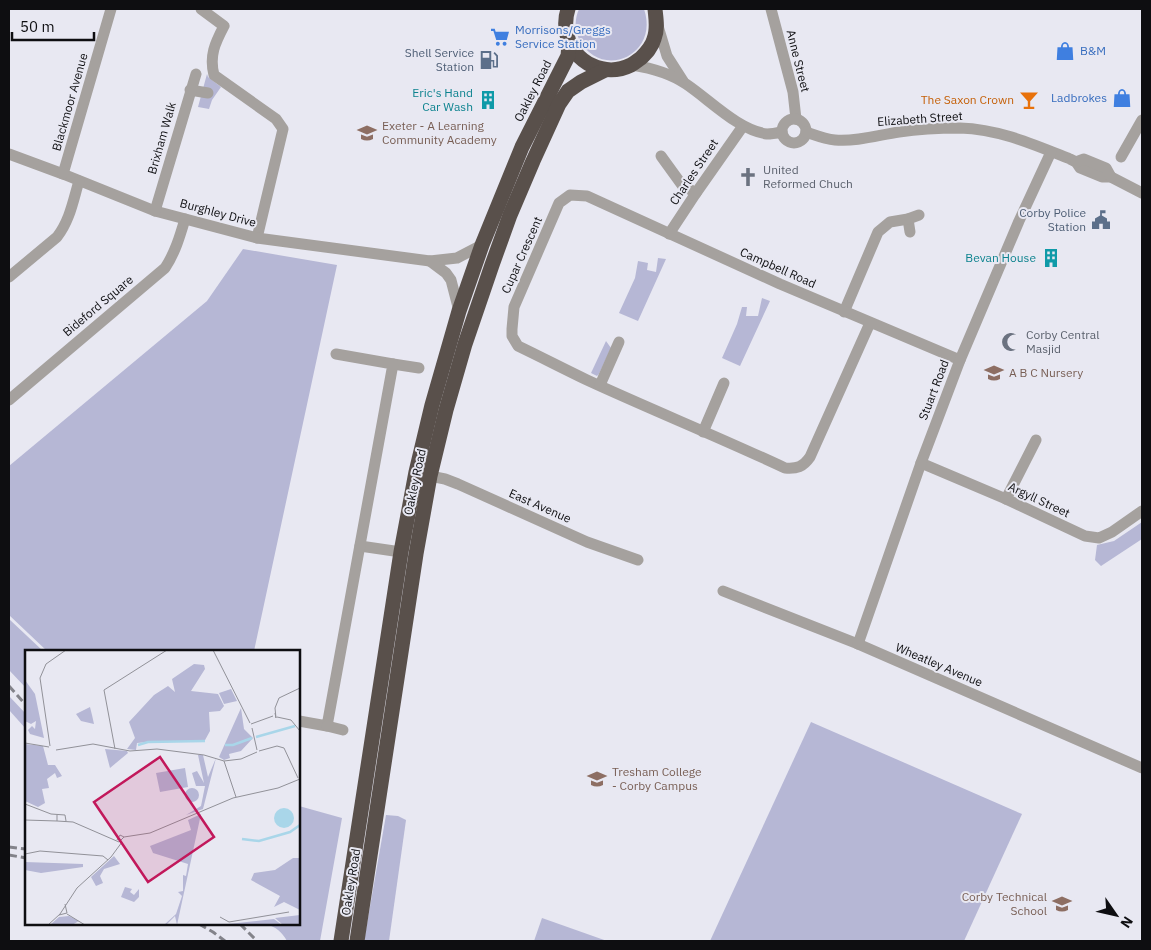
<svg xmlns="http://www.w3.org/2000/svg" width="1151" height="950" font-family="'IBM Plex Sans',sans-serif">
  <rect width="100%" height="100%" fill="#e8e8f2"/>
  <g fill="#b6b7d5">
    <path d="M579 9H644C660 56 600 81 579 39 574 29 575 18 579 9Z"/>
    <polygon points="207,74 208,77 221,87 212,100 209,109 198,107"/>
    <polygon points="243,249 337,265 254,651 47,651 9,615 9,466 207,301"/>
    <polygon points="658,258 666,259 638,321 619,313 635,278 638,261 648,263 647,270 656,272"/>
    <polygon points="762,298 770,301 740,366 722,358 737,324 742,307 747,307 746,316 758,316"/>
    <polygon points="606,341 611,348 599,374 597,376 591,373"/>
    <polygon points="1142,522 1142,539 1101,566 1095,560 1097,545 1114,541"/>
    <polygon points="9,619 43,651 26,651 26,688 9,670"/>
    <polygon points="9,696 26,714 26,729 9,710"/>
    <polygon points="811,722 1022,814 964,941 710,941"/>
    <path d="M299 806 342 818 320 941H287C282 932 276 927 266 924H299Z"/>
    <polygon points="386,815 398,816 406,820 389,941 364,941"/>
    <polygon points="542,918 607,941 534,941"/>
  </g>
  <g fill="none" stroke-linecap="round" stroke-linejoin="round">
    <g stroke="#a5a19e" stroke-width="11">
      <path d="M201 9 224 26C215 43 209 56 214 75L276 119 283 129 257 238"/>
      <polyline points="771,9 793,92 796,119"/>
      <polyline points="658,26 667,56 683,81"/>
      <path d="M632 65C651 68 670 73 686 84 710 100 738 130 767 134 772 134 777 133 782 132"/>
      <polyline points="190,90 208,93"/>
      <circle cx="794" cy="131" r="12"/>
      <path d="M806 132C815 135 825 139 835 140 856 142 879 135 899 132 919 129 940 128 960 128 999 129 1035 145 1070 159L1076 162 1080 168 1102 177H1111L1142 193"/>
      <polyline points="9,154 63,174 155,211 257,238 430,261 457,258 482,245"/>
      <polyline points="661,156 682,185 696,193"/>
      <polyline points="1121,157 1142,120"/>
      <polyline points="1076,162 1084,159 1106,168 1111,177"/>
      <polyline points="63,174 111,9"/>
      <polyline points="155,211 196,74"/>
      <polyline points="908,219 910,232"/>
      <polyline points="669,234 696,193 743,126"/>
      <polyline points="430,261 446,273 451,280 459,311"/>
      <path d="M9 277 57 237C70 220 73 201 79 181"/>
      <polyline points="844,312 878,232 890,222 908,219 919,215"/>
      <path d="M870 323 810 457C803 467 797 469 785 468 719 437 652 410 587 380 564 369 541 357 518 346L512 336V329L514 307 559 203 570 195 587 196 780 284 960 360"/>
      <polyline points="393,364 419,368"/>
      <polyline points="600,385 619,342"/>
      <path d="M9 400 165 268C175 253 180 236 185 219"/>
      <polyline points="703,432 724,383"/>
      <polyline points="921,463 1006,499 1085,536 1099,538 1112,532 1142,511"/>
      <polyline points="430,476 445,479 458,484 587,542 638,560"/>
      <polyline points="1006,499 1036,440"/>
      <polyline points="360,546 401,552"/>
      <polyline points="723,591 858,644 1142,768"/>
      <polyline points="858,644 921,463 960,360 1019,221 1051,152"/>
      <polyline points="299,721 327,726 393,364 336,354"/>
      <polyline points="327,726 343,730"/>
    </g>
    <g stroke="#59504b" stroke-width="15">
      <path d="M568 9C565 18 565 26 567 35 574 63 605 78 631 65 635 63 638 60 641 58 646 53 652 47 654 39 658 29 656 19 655 9"/>
      <polyline points="341,941 401,552 416,472 432,405 459,311 482,245 522,147 568,56 569,44"/>
      <polyline points="357,941 416,554 430,476 446,410 465,344 492,265 510,215 533,161 559,104 568,91 581,82 605,70"/>
    </g>
    <g stroke="#83838a" stroke-width="3" stroke-dasharray="8 4" stroke-linecap="butt">
      <polyline points="9,686 26,705"/>
      <polyline points="9,847 26,849"/>
      <polyline points="9,855 26,858"/>
      <polyline points="199,924 213,932 225,941"/>
      <polyline points="240,924 257,941"/>
    </g>
  </g>
  <defs>
    <g id="supermarket-bare" transform="scale(1.5)"><path d="M-6-5.5h2.5l.6 2H6L4.5 2H-2.5L-4.4-4H-6ZM-1.5 3.2a1.3 1.3 0 1 0 .1 0ZM3 3.2a1.3 1.3 0 1 0 .1 0Z" fill="#3f7fe0" stroke="#e8e8f2" stroke-width="2.5" paint-order="stroke"/></g>
    <g id="shop-bare" transform="scale(1.5)"><path d="M-5-2.5h2.3a2.7 3.5 0 0 1 5.4 0H5L5.5 6h-11ZM-1.5-2.5h3a1.5 2.3 0 0 0-3 0Z" fill="#3f7fe0" stroke="#e8e8f2" stroke-width="2.5" paint-order="stroke"/></g>
    <g id="fuel-bare" transform="scale(1.5)"><path d="M-5.5-6h7V0h2V4h1.3V-2.5L3-4.5l.8-.8L6-3V5H2.5V1h-1V6h-7ZM-4.2-4.7v3.2H.2V-4.7Z" fill="#5c6f8a" stroke="#e8e8f2" stroke-width="2.5" paint-order="stroke"/></g>
    <g id="building-bare" transform="scale(1.5)"><path d="M-4-6H4V6H1V3H-1V6H-4ZM-2.5-4.3h1.7v1.8h-1.7ZM.8-4.3h1.7v1.8H.8ZM-2.5-1h1.7V.8h-1.7ZM.8-1h1.7V.8H.8Z" fill="#0f9aa8" stroke="#e8e8f2" stroke-width="2.5" paint-order="stroke"/></g>
    <g id="bar-bare" transform="scale(1.5)"><path d="M-6-5H6L.8 .8V4.5H3.5V6h-7V4.5H-.8V.8Z" fill="#e8710a" stroke="#e8e8f2" stroke-width="2.5" paint-order="stroke"/></g>
    <g id="school-bare" transform="scale(1.5)"><path d="M0-5L7-2L0 1L-7-2ZM-4 1L0 2.5L4 1V4Q0 6-4 4Z" fill="#8d6e63" stroke="#e8e8f2" stroke-width="2.5" paint-order="stroke"/></g>
    <g id="church-bare" transform="scale(1.5)"><path d="M-1.2-6h2.4v3.5h3.3v2.4h-3.3V6h-2.4V-.1h-3.3v-2.4h3.3Z" fill="#6b7280" stroke="#e8e8f2" stroke-width="2.5" paint-order="stroke"/></g>
    <g id="civic-bare" transform="scale(1.5)"><path d="M-.6-6.5H3V-4.5H.6V-3L4-1V1h2V6H-6V1h2V-1L-.6-3ZM-1.2 2.5V6h2.4V2.5Z" fill="#5c6f8a" stroke="#e8e8f2" stroke-width="2.5" paint-order="stroke"/></g>
    <g id="mosque-bare" transform="scale(1.5)"><path d="M3.5-4.9A6 6 0 1 0 3.5 4.9A5 5 0 1 1 3.5-4.9Z" fill="#6b7280" stroke="#e8e8f2" stroke-width="2.5" paint-order="stroke"/></g>
    <g id="university-bare" transform="scale(1.5)"><path d="M0-5L7-2L0 1L-7-2ZM-4 1L0 2.5L4 1V4Q0 6-4 4Z" fill="#8d6e63" stroke="#e8e8f2" stroke-width="2.5" paint-order="stroke"/></g>
  </defs>
  <g fill-rule="evenodd">
    <use href="#supermarket-bare" x="500" y="37"/>
    <use href="#shop-bare" x="1065" y="51"/>
    <use href="#fuel-bare" x="489" y="60"/>
    <use href="#shop-bare" x="1122" y="98"/>
    <use href="#building-bare" x="488" y="100"/>
    <use href="#bar-bare" x="1029" y="100"/>
    <use href="#school-bare" x="367" y="133"/>
    <use href="#church-bare" x="748" y="177"/>
    <use href="#civic-bare" x="1101" y="220"/>
    <use href="#building-bare" x="1051" y="258"/>
    <use href="#mosque-bare" x="1011" y="342"/>
    <use href="#school-bare" x="994" y="373"/>
    <use href="#university-bare" x="597" y="779"/>
    <use href="#school-bare" x="1062" y="904"/>
  </g>
  <g text-anchor="middle" stroke-width="4" stroke-linejoin="round" paint-order="stroke">
    <g font-size="12" fill="#366cbe" stroke="#e8e8f2" text-anchor="start">
      <text x="515" y="34">Morrisons/Greggs<tspan x="515" dy="14">Service Station</tspan></text>
      <text x="1080" y="55">B&amp;M</text>
      <text x="1107" y="102" text-anchor="end">Ladbrokes</text>
    </g>
    <g font-size="12" fill="#4e5e75" stroke="#e8e8f2" text-anchor="end">
      <text x="474" y="57">Shell Service<tspan x="474" dy="14">Station</tspan></text>
      <text x="1086" y="217">Corby Police<tspan x="1086" dy="14">Station</tspan></text>
    </g>
    <g font-size="12" fill="#0e0e11" stroke="#e8e8f2">
      <text transform="translate(798 61) rotate(76)" y="4">Anne Street</text>
      <text transform="translate(533 91) rotate(-63)" y="4">Oakley Road</text>
      <text transform="translate(70 102) rotate(-74)" y="4">Blackmoor Avenue</text>
      <text transform="translate(920 119) rotate(-4)" y="4">Elizabeth Street</text>
      <text transform="translate(162 138) rotate(-74)" y="4">Brixham Walk</text>
      <text transform="translate(694 172) rotate(-56)" y="4">Charles Street</text>
      <text transform="translate(218 213) rotate(15)" y="4">Burghley Drive</text>
      <text transform="translate(522 255) rotate(-66)" y="4">Cupar Crescent</text>
      <text transform="translate(778 268) rotate(24)" y="4">Campbell Road</text>
      <text transform="translate(98 306) rotate(-40)" y="4">Bideford Square</text>
      <text transform="translate(934 390) rotate(-69)" y="4">Stuart Road</text>
      <text transform="translate(415 482) rotate(-78)" y="4">Oakley Road</text>
      <text transform="translate(1039 500) rotate(25)" y="4">Argyll Street</text>
      <text transform="translate(540 506) rotate(24)" y="4">East Avenue</text>
      <text transform="translate(939 665) rotate(23)" y="4">Wheatley Avenue</text>
      <text transform="translate(351 882) rotate(-81)" y="4">Oakley Road</text>
    </g>
    <g font-size="12" fill="#0d838f" stroke="#e8e8f2" text-anchor="end">
      <text x="473" y="97">Eric's Hand<tspan x="473" dy="14">Car Wash</tspan></text>
      <text x="1036" y="262">Bevan House</text>
    </g>
    <g font-size="12" fill="#c56008" stroke="#e8e8f2" text-anchor="end">
      <text x="1014" y="104">The Saxon Crown</text>
    </g>
    <g font-size="12" fill="#785e54" stroke="#e8e8f2" text-anchor="start">
      <text x="382" y="130">Exeter - A Learning<tspan x="382" dy="14">Community Academy</tspan></text>
      <text x="1009" y="377">A B C Nursery</text>
      <text x="612" y="776">Tresham College<tspan x="612" dy="14">- Corby Campus</tspan></text>
      <text x="1047" y="901" text-anchor="end">Corby Technical<tspan x="1047" dy="14">School</tspan></text>
    </g>
    <g font-size="12" fill="#5b616d" stroke="#e8e8f2" text-anchor="start">
      <text x="763" y="174">United<tspan x="763" dy="14">Reformed Chuch</tspan></text>
      <text x="1026" y="339">Corby Central<tspan x="1026" dy="14">Masjid</tspan></text>
    </g>
  </g>
  <g transform="translate(25 650)">
    <rect width="275" height="275" fill="#e8e8f2"/>
    <path d="M169 14 179 15 180 19 166 41 193 44 199 56 195 61 184 62 185 81 179 92H123L112 93 111 100 102 99 110 88 104 72 129 45 143 36 150 42 147 29ZM0 30 10 44 19 88 5 84 3 80 7 76 10 79 11 71 6 74 0 71ZM206 39 212 51 199 54 194 43ZM65 57 67 65 69 74 56 71 51 64ZM216 58 219 79 228 88 216 101 204 104 205 108 199 110 194 107ZM0 94 18 96 23 115H30L37 126 32 128 30 123 22 129 24 138 17 139 20 153 13 157 0 151ZM80 99 102 101 103 103 85 118ZM173 105H178L183 127 191 108 178 159 161 165 176 156 180 136H171L167 123 172 121 179 133ZM160 118 163 137 135 142 131 123ZM160 145a7 7 0 1 1 14 0a7 7 0 1 1-14 0ZM176 164 152 275 150 266 141 275H139L151 264 157 246 153 242 158 241V225L161 226 163 214 128 203 125 196 166 180 163 170ZM89 206 95 214 79 219 75 226 78 233 71 236 66 227ZM268 208H275V260L259 252 249 257 255 246 226 230 229 223 250 220ZM0 212 58 214V217L16 223 0 220ZM100 237 107 239 105 242 109 245 114 239V247L109 252 96 247ZM275 265V275H258L250 268ZM44 266 54 271 47 275H25L34 267ZM249 269 257 275H202L203 274Z" fill="#b6b7d5"/>
    <path d="M249 168a10 10 0 1 1 20 0a10 10 0 1 1-20 0Z" fill="#a9d6e9"/>
    <path fill="none" stroke="#a9d6e9" stroke-width="2.5" d="M231 87 270 76M113 95 123 92 180 91M200 95H208L227 88M217 189 234 191 265 182 275 175"/>
    <path fill="none" stroke="#919198" stroke-width="1" d="M188 0 225 73M250 63 251 68 250 58 254 48 275 38M252 67 266 70 275 81M226 74 248 66M227 78 232 100M0 93 24 97M25 96 15 28 21 14 41 0M90 99 79 40 142 0M31 100 68 94 105 101 132 99 179 105 199 111M234 101 252 96 259 98 273 128M211 147 199 111 216 109 232 102M0 154 26 164 40 165 41 171M32 165V171L48 172 94 192 99 187 95 185 92 190M0 170 32 171M99 187 125 183 208 148 253 138 275 129M0 204 15 201 78 206 83 210M42 264 60 275M34 265 42 263 40 254M195 267 204 272 264 262M23 275 35 264 52 238 86 207 97 192"/>
    <path fill="#c2185b" fill-opacity="0.15" stroke="#c2185b" stroke-width="2.5" d="M135 107 189 187 123 232 69 152Z"/>
    <rect width="275" height="275" fill="none" stroke="#0e0e11" stroke-width="2.5"/>
  </g>
  <rect width="1151" height="950" fill="none" stroke="#0e0e11" stroke-width="20"/>
  <g transform="translate(1116 915) rotate(124)" stroke="#e8e8f2" stroke-width="4" paint-order="stroke">
  <path d="M0-4L9 19L0 12L-9 19Z" fill="#0e0e11"/>
  <text y="-8" font-size="14" font-weight="bold" text-anchor="middle" fill="#0e0e11">N</text>
  </g>
  <path d="M12 32v8h82v-8" fill="none" stroke="#0e0e11" stroke-width="2.5"/>
  <text x="20" y="32" font-size="15" fill="#0e0e11" stroke="#e8e8f2" stroke-width="4" paint-order="stroke">50 m</text>
</svg>
